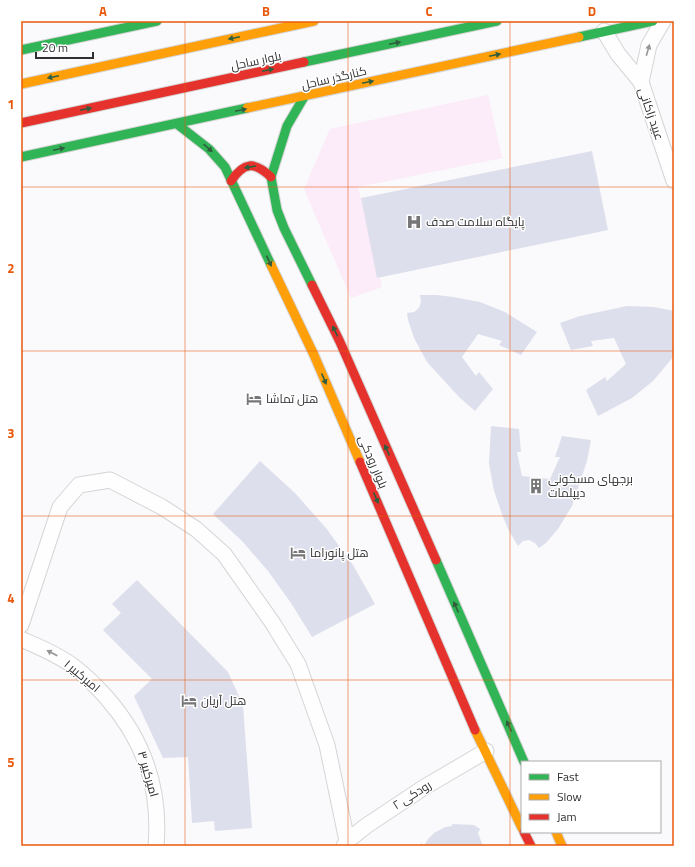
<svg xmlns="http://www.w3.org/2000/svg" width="695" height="867" font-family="'Titillium Web',Cairo,sans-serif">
  <rect width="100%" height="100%" fill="#faf9fb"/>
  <polygon fill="#fcebf8" points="488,95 502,158 358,187 382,287 351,298 304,189 330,129"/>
  <g fill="#dde0ec">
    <polygon points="592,151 608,230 377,278 361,198"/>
    <polygon points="420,295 437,295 453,297 480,302 505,312 537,332 521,355 499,345 502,341 478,334 462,357 476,376 479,372 493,389 475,411 459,397 427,362 414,338 408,320 407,313 414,312 419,308 421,302"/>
    <polygon points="627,306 654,307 674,311 674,356 653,381 632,398 598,416 586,390 605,377 607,381 626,364 614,338 591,341 593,346 571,350 560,323 580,316"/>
    <polygon points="491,426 519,429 521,452 517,452 522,476 550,479 560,457 555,457 562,436 591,440 587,461 572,506 558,529 546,543 539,548 535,543 529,540 523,541 518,546 509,531 503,517 494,491 489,464"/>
    <polygon points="260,461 295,493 326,528 353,565 375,604 312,637 291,603 268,571 242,541 213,514"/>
    <polygon points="137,580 228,672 243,705 252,828 215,831 214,821 192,823 188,757 163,758 134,696 152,679 103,630 121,613 112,604"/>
    <polygon points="452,824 474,825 480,829 478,833 483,846 420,846 421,843 424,846 428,839 434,833 445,827 452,826"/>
  </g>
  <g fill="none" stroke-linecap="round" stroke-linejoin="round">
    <g stroke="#d5d5d6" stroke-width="17">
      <g id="street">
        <polyline points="604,31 618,54 641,82 674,181"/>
        <polyline points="641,82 649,45 663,21"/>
        <polyline points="21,625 60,507 79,485 110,480 162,507 196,529 224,554 272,622 298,664 327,745 347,841"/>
        <path d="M21 639C39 647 57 654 73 666 85 675 96 686 106 697 144 740 161 788 156 846"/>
        <polyline points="344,846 347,841 366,826 423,788 486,751"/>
      </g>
    </g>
    <g stroke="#d5d5d6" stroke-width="11">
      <g id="fast">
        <polyline points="579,37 653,21"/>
        <polyline points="21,50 157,21"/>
        <polyline points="304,62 497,21"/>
        <polyline points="304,97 287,126 271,177 277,210 284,228 312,285"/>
        <polyline points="177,124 209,149 225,167 271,265"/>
        <polyline points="21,157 247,108"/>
        <polyline points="436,560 524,762"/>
      </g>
    </g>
    <g stroke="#d5d5d6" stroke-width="11">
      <g id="slow">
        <polyline points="21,84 314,21"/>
        <polyline points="247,108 579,37"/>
        <polyline points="271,265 314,355 360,462"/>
        <polyline points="475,730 522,828"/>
        <polyline points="556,832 562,846"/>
      </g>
    </g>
    <g stroke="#d5d5d6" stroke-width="11">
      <g id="jam">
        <polyline points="21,123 304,62"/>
        <path d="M231 181C244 162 254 161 271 177"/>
        <polyline points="312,285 340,342 436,560"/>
        <polyline points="360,462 475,730"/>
        <polyline points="524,832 531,846"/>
      </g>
    </g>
    <use href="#street" stroke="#fefefe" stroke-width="15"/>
    <use href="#fast" stroke="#30b455" stroke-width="9"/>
    <use href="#slow" stroke="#ff9f0a" stroke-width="9"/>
    <use href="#jam" stroke="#e5322d" stroke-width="9"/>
  </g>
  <defs><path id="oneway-solid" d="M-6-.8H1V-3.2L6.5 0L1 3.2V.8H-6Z"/></defs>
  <g fill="#2f5d3d">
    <use href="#oneway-solid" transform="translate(234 38) rotate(168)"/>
    <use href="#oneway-solid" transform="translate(395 43) rotate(-12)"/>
    <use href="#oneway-solid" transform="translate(495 55) rotate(-12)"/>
    <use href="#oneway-solid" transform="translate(268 70) rotate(-12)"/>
    <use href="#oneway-solid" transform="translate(53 77) rotate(168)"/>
    <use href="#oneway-solid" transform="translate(368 82) rotate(-12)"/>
    <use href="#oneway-solid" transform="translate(86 109) rotate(-12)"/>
    <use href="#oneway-solid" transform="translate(241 110) rotate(-12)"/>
    <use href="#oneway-solid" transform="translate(208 148) rotate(42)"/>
    <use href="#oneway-solid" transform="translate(59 149) rotate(-12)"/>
    <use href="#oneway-solid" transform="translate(250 167) rotate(171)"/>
    <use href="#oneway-solid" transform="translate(269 261) rotate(65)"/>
    <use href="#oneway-solid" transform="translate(335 331) rotate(-116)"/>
    <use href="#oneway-solid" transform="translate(324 379) rotate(67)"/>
    <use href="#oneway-solid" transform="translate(387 450) rotate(-114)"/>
    <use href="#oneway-solid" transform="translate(376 498) rotate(67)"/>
    <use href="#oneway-solid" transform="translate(456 607) rotate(-114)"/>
    <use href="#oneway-solid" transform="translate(509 726) rotate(-114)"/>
  </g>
  <g fill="#969697">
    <use href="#oneway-solid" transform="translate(648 50) rotate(-74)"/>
    <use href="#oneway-solid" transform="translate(52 653) rotate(-152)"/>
  </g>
  <path fill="none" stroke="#e8590c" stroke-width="1" stroke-opacity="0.55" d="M185 21V846M348 21V846M510 21V846M21 187H674M21 351H674M21 516H674M21 680H674"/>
  <defs>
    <g id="hospital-bare" transform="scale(1.2)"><path d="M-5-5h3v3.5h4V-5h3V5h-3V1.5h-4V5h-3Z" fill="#767577" stroke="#fff" stroke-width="2.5" paint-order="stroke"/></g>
    <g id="hotel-bare" transform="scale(1.2)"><path d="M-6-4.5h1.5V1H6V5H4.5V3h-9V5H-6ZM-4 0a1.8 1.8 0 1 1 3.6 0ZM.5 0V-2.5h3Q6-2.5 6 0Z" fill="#767577" stroke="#fff" stroke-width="2.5" paint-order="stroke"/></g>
    <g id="building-bare" transform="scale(1.2)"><path d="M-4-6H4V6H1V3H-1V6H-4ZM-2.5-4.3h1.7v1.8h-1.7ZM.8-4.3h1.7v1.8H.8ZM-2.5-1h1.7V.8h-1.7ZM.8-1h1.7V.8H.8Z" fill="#767577" stroke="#fff" stroke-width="2.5" paint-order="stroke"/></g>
  </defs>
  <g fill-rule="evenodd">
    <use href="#hospital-bare" x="414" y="222"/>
    <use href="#hotel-bare" x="254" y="399"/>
    <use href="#building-bare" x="536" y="486"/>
    <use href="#hotel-bare" x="298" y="553"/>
    <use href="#hotel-bare" x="189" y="701"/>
  </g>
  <g text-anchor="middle" stroke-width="3" stroke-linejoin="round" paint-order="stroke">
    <g font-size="12" fill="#2f2e30" stroke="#fff">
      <text transform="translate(256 61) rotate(-12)" y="4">بلوار ساحل</text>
      <text transform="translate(334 78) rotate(-13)" y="4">کنارگذر ساحل</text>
      <text transform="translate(651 114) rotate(71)" y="4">عبید زاکانی</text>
      <text transform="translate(373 462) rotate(67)" y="4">بلوار رودکی</text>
      <text transform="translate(82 676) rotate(40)" y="4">امیرکبیر ۱</text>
      <text transform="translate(148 774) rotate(74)" y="4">امیرکبیر ۳</text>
      <text transform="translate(412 795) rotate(-32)" y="4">رودکی ۲</text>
    </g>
    <g font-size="12" fill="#2f2e30" stroke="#fff" text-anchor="start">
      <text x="426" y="226">پایگاه سلامت صدف</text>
      <text x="266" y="403">هتل تماشا</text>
      <text x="548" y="483">برجهای مسکونی<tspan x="548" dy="14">دیپلمات</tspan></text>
      <text x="310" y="557">هتل پانوراما</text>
      <text x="201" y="705">هتل آریان</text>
    </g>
  </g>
  <rect width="695" height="867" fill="none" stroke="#ffffff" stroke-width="44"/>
  <rect x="521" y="761" width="140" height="72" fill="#ffffff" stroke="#acabac"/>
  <rect x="529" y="774" width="20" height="6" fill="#30b455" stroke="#acabac"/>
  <text x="557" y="781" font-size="12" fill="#2f2e30">Fast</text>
  <rect x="529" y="794" width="20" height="6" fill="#ff9f0a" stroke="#acabac"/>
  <text x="557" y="801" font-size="12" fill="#2f2e30">Slow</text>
  <rect x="529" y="814" width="20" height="6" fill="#e5322d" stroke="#acabac"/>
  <text x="557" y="821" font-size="12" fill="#2f2e30">Jam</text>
  <path d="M36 52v6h57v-6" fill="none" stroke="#2f2e30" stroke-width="2"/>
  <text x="42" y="52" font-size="12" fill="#2f2e30" stroke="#ffffff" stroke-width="3" paint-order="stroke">20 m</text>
  <rect x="22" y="22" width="651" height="823" fill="none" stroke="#e8590c" stroke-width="1.5"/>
  <g font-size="13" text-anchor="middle" font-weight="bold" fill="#e8590c">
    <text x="103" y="16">A</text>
    <text x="266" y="16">B</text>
    <text x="429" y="16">C</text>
    <text x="592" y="16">D</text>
    <text x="11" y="109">1</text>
    <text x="11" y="273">2</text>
    <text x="11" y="438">3</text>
    <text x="11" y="603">4</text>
    <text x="11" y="767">5</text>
  </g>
</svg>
